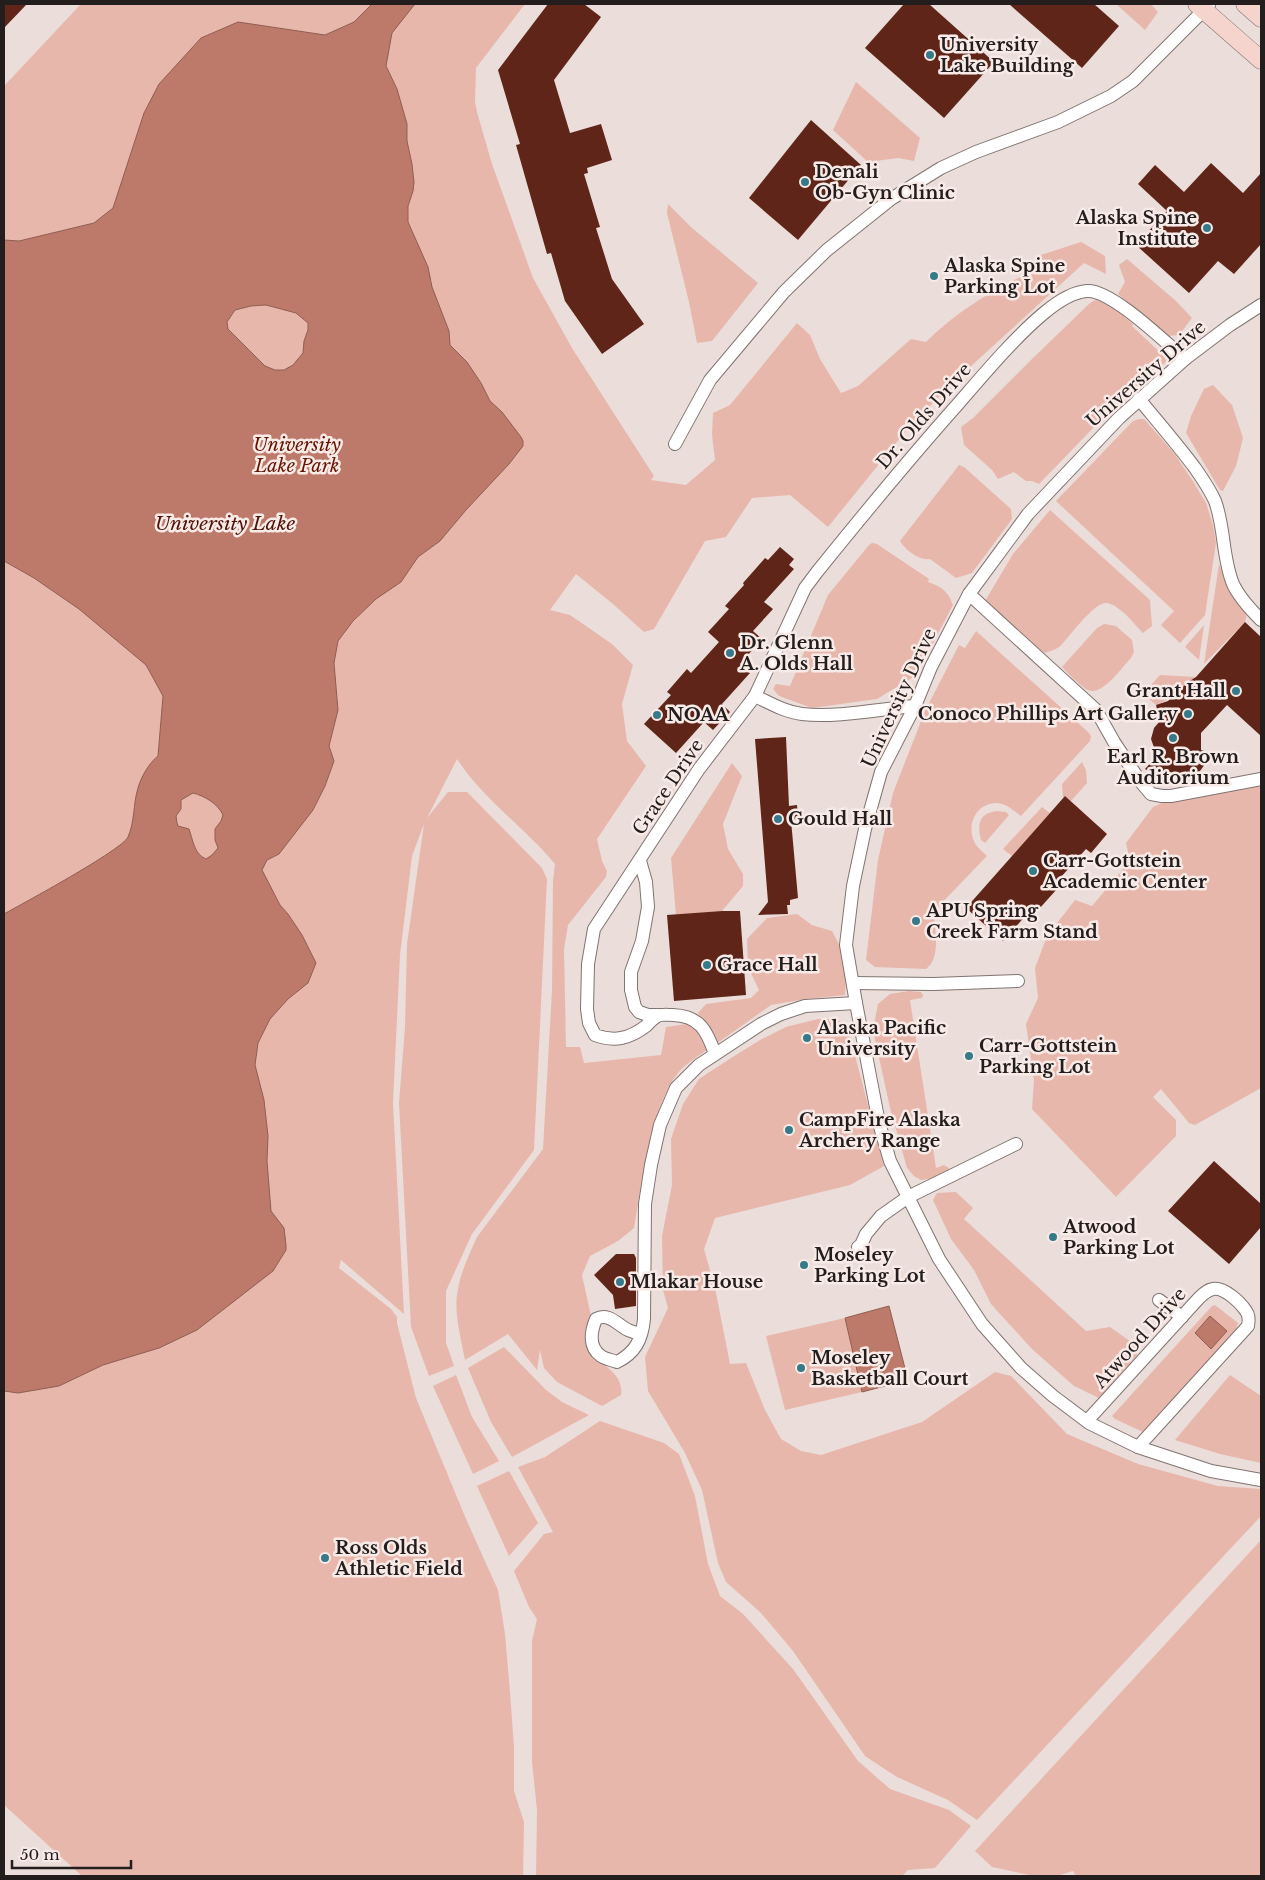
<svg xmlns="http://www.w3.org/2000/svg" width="1265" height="1880" font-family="'Libre Baskerville',serif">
  <rect width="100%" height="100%" fill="#ebddd9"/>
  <g fill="#e8b7ac">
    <path d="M81 4H525L476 68 475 102 477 112 492 164 533 278 572 348 654 476 651 480 686 485 715 460 712 435 713 413 730 405 797 323 810 335 820 359 841 393 858 386 911 339 926 342C961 307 996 289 1040 267L1041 255 1081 242 1105 256 1106 274 1084 263 958 378 909 427 828 527 790 495 752 498 726 537 705 541 654 629 644 632 613 604 576 574 550 610 570 615 612 644 633 665 622 704 627 741 646 766 597 839 602 861 607 871 606 877 568 925 564 949 566 1047H580L584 1063 661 1055 666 1027 687 1024 694 1027 708 1049C699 1056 685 1064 678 1073 650 1108 642 1184 634 1228L618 1241 590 1256 582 1275 601 1362C613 1372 623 1379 621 1395L602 1406 557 1382 544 1368 540 1350 537 1370 508 1334 465 1360C461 1338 453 1310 458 1289 461 1271 470 1253 477 1237L543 1149 552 990 553 881 555 864C525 828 482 798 457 759L427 818 448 792H467L542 868 547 879 534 1150 472 1234 446 1291V1343L454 1366 429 1376 411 1327 399 1103 405 1027 407 944 424 824 412 856 400 955 393 1103 404 1314 341 1260 339 1268 391 1309 397 1317V1323L416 1398 466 1519 498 1590 505 1634 510 1692 514 1747V1791L524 1822 523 1876H82L4 1805V86Z"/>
    <polygon points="1116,4 1151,4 1158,12 1145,30"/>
    <polygon points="856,82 920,138 914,161 898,158 868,162 833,130"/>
    <polygon points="668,204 692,228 758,283 712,341 697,343 689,302 667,213"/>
    <polygon points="1127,259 1176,301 1192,318 1179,335 1166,336 1118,294 1125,282 1119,265"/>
    <polygon points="1100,299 1113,307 1133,324 1132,326 1167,359 1167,361 1096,425 1039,484 1032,481 1026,481 1014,472 998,479 992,470 964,445 961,427 973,418 1034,357 1089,304 1095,300"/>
    <polygon points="1213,385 1232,405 1243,438 1236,466 1223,491 1220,490 1186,433 1191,416 1204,389"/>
    <polygon points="1139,419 1144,419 1174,453 1194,483 1206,503 1213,525 1216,543 1205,615 1180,643 1161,625 1174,611 1056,501 1133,421"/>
    <path d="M959 465 964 467 1011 509 1012 519 975 569 972 573 956 578 930 559C920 561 905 550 900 541Z"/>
    <path d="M1050 510 1150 600 1152 626 1143 633C1134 624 1121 606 1107 603 1094 601 1069 638 1059 647 1055 650 1049 651 1045 653L1032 647 985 601 1013 554Z"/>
    <path d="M872 543 877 544 929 579 928 582C942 587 948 591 953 605L922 664 913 677 877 699 812 708 779 696 773 689 776 684 790 686 828 595 869 545Z"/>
    <path d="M1219 564C1227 584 1232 597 1247 613L1245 622 1204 664Z"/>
    <path d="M1104 624 1116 626 1132 640 1134 652 1131 658C1121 668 1101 699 1086 689 1077 683 1069 674 1062 667L1097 628Z"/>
    <polygon points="1204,625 1199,660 1185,647"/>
    <path d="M976 631 1088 732 1091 736 1090 741 1021 816C1014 811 1007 804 998 803 977 802 966 824 974 841 976 847 983 852 987 856L934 911C934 929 942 957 926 969L875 967 866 960 878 860 893 793 925 711 959 645 965 648Z"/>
    <path d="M1160 675 1196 677C1181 686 1173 699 1156 705L1143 694Z"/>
    <polygon points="1082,762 1086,770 1087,783 1071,801 1065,796 1063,798 1062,784"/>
    <polygon points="732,763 742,776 723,824 728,849 743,874 743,886 722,911 676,915 671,858"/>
    <polygon points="1248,785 1261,787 1261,1088 1195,1125 1189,1123 1161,1089 1153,1097 1176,1120 1176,1136 1116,1197 1032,1109 1034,1081 1026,1024 1038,998 1035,968 1047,936 1075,900 1092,906 1130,861 1126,843 1153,807 1164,802"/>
    <polygon points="1042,807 1050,813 1012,856 1003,849"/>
    <path d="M997 811 1006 812 1009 815 985 843 981 840C977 824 979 813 997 811Z"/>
    <polygon points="797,914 812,925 832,931 842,950 846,978 845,995 806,999 771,1005 716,1044 698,1013 706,1004 751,998 759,990 748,967 747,939 767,918"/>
    <polygon points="909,991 921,992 923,995 922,998 910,1000 936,1168 944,1165 949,1168 947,1172 934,1178 921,1180 914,1176 907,1168 890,1108 873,1030 878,1004 890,994"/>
    <polygon points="818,1019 836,1019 847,1025 884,1166 850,1185 715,1218 704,1249 715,1288 730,1364 746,1363 765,1410 781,1439 801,1451 821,1455 922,1422 995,1372 1011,1376 1067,1434 1138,1464 1218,1486 1261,1489 1261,1516 977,1820 948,1800 897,1777 865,1756 793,1651 760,1612 726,1582 718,1563 702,1490 685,1453 648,1391 645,1357 668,1308 663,1290 662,1236 672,1185 671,1139 683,1104 699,1079 728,1060 760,1040 786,1027"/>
    <polygon points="956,1192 973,1208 964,1219 1086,1331 1110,1327 1134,1344 1137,1355 1099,1398 1074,1386 1032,1349 991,1304 974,1270 951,1239 933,1200 937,1193"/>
    <polygon points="1215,1305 1238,1323 1236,1330 1143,1432 1115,1419 1112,1416 1212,1306"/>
    <polygon points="845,1318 862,1392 785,1410 766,1336"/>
    <polygon points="504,1347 546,1390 562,1402 589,1415 512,1457 491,1422 468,1368"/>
    <polygon points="456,1375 472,1417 499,1461 473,1474 433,1386"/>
    <polygon points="1230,1375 1261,1396 1261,1463 1220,1454 1175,1440"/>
    <polygon points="600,1421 664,1443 679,1454 695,1496 708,1564 720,1596 743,1614 793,1669 858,1761 890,1789 949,1810 971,1826 935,1868 908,1870 902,1876 536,1876 537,1810 532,1762 532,1641 537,1619 529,1607 514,1571 544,1534 553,1532 518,1467 545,1457"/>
    <polygon points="509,1471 538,1523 509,1556 477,1486"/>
    <polygon points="1261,1540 1261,1876 1076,1876 1073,1871 1057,1876 1034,1876 992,1867 975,1851"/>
  </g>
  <g fill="#bd7a6a" stroke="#8f5e53" fill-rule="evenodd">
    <path d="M372 4H415L392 33 386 66 397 89 407 124V141L412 164 414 182 413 191 408 206V222L428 267 432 287 449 331 450 345 467 362 481 383 490 401 502 412 521 437 523 441V446L509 464 466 510 440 541 418 557 401 582 376 599 353 621 338 641 334 663 338 710 329 746 334 761 325 786 313 810 279 854 267 860 262 870 280 905 288 914 302 935 316 963 308 983 288 999 270 1019 258 1043 255 1065 264 1100 268 1136 267 1161 271 1211 284 1228 286 1245V1250L273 1271 197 1330 159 1348 103 1365 59 1386 18 1393 4 1391V914C22 904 122 850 128 837 135 821 133 804 138 788 141 777 149 763 158 756L163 696 146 665 79 609 34 578 4 561V240L19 241 94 223 113 208 144 113 159 84 201 38 238 22 325 35 354 22ZM266 305 296 313 308 323V330L304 341 303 353 293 365 284 370H275L265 366 228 329 227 322 235 310 251 306ZM193 793C205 796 218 804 223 815L221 821 215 829V840L218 848 212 855 206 859C194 854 193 840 189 829L178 826 177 823 176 816 181 809V800Z"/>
    <polygon points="889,1306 908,1380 862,1392 845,1318"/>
    <polygon points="1210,1316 1227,1331 1211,1349 1195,1333"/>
  </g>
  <g fill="#5f2519">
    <polygon points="4,4 27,4 4,28"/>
    <polygon points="548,4 584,4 601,17 554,80 570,133 601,124 612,160 587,168 588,173 584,174 600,227 596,228 612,279 644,324 602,354 565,301 551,253 547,254 516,145 520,144 498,70"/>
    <polygon points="904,4 929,4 994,62 944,118 865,48"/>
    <polygon points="1009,4 1094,4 1119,26 1082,68"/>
    <polygon points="811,120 861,165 798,240 749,198"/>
    <polygon points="1211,163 1243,193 1261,173 1261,244 1234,274 1218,261 1189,293 1136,245 1167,211 1138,184 1155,165 1184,192"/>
    <polygon points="780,547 794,559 789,565 794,569 764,602 773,609 753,631 762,639 740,664 750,673 722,704 730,712 713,730 704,722 676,753 644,724 671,695 667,692 687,669 691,673 719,642 708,632 729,609 725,606 744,585 743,583 765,558 768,560"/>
    <polygon points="1245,622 1261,637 1261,736 1227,705 1201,733 1201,750 1213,753 1200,771 1185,779 1176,780 1162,778 1145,769 1157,756 1151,739 1154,728 1160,721 1156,705 1168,701 1188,682 1196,677"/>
    <polygon points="786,737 789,806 797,805 798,819 791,820 798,898 790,900 790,905 787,905 788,914 758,915 768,902 755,739"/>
    <polygon points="1065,796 1107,834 1091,853 1086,849 1053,886 1057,889 1039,909 1035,905 1003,941 966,908"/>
    <polygon points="722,911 740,911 746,995 674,1001 667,915"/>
    <polygon points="1214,1161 1261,1204 1261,1227 1229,1264 1168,1211"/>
    <polygon points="616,1254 634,1254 636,1258 636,1306 615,1309 613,1295 594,1275"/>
  </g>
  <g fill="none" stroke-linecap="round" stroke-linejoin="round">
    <g stroke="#807471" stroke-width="14">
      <g id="street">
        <polyline points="1261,305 1230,325 1185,359 1119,418 1028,514 969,594 931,667 915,706 881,772 865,829 853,886 846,945 856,1003 879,1123 890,1161 939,1259 982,1324 1021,1368 1053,1396 1089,1423 1138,1447 1211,1471 1261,1480"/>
        <path d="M1139 399C1158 422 1177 444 1195 468 1202 478 1210 490 1215 501 1225 528 1222 557 1233 584 1239 597 1251 610 1261 620"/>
        <polyline points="675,444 710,380 784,292 827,250 891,199 941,168 976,152 1058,122 1111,96 1133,81 1209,5"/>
        <polyline points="969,594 1096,710 1114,742 1140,781 1151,794 1162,796 1171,796 1261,779"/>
        <path d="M755 696 805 588 817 572C863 515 909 459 958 404 984 374 1014 338 1044 313 1056 303 1071 292 1087 291 1111 289 1166 343 1185 359"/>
        <polyline points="640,861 646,882 648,907 642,941 631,972 631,990 635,1007 639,1012 648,1015 658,1015"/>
        <polyline points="853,983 934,984 1018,981"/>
        <path d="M715 1054C707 1031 700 1016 673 1015 668 1015 661 1014 658 1016 653 1018 649 1023 646 1026 629 1039 614 1042 595 1035L589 1023 587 1009 588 964 594 929 699 769 755 696C770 703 785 712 802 714 835 718 881 709 915 706"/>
        <polyline points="858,1247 861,1245 866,1234 881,1216 908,1197 1016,1144"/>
        <polyline points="1159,1300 1182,1317"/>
        <path d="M641 1333C621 1334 613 1310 596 1319 591 1331 588 1347 601 1356 605 1359 612 1360 617 1362 635 1353 642 1340 644 1319L645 1204 651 1165 660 1125 676 1088 699 1065 761 1024 781 1014 805 1006 856 1003"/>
        <path d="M1087 1421 1199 1298C1203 1294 1207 1290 1213 1289 1224 1287 1240 1302 1246 1311 1249 1315 1249 1321 1248 1326L1138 1447"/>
      </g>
    </g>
    <g stroke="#807471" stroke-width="19">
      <g id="secondary">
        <polyline points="1197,4 1261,60"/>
        <polyline points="1245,4 1261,18"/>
      </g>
    </g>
    <use href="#street" stroke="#fff" stroke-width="12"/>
    <use href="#secondary" stroke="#f4d4cd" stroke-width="18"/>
  </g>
  <g fill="#367a89" stroke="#f8eae6" stroke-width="2">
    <circle cx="930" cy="55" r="5"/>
    <circle cx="805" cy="182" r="5"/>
    <circle cx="1207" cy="228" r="5"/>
    <circle cx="934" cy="276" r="5"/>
    <circle cx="730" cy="653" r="5"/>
    <circle cx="1236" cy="691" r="5"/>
    <circle cx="1188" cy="714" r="5"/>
    <circle cx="657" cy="715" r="5"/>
    <circle cx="1173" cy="738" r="5"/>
    <circle cx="778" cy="819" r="5"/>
    <circle cx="1033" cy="871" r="5"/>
    <circle cx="916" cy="921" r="5"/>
    <circle cx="707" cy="965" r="5"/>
    <circle cx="807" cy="1038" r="5"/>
    <circle cx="969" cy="1056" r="5"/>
    <circle cx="789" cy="1130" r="5"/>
    <circle cx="1053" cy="1237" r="5"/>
    <circle cx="804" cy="1265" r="5"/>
    <circle cx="620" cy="1282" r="5"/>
    <circle cx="801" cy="1368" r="5"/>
    <circle cx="325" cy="1558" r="5"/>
  </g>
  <g text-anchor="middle" stroke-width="5" stroke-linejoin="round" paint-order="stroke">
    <g font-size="18" font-weight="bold" fill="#231e1d" stroke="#f8eae6" text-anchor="start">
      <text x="940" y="51">University<tspan x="940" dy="21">Lake Building</tspan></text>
      <text x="815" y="178">Denali<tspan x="815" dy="21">Ob-Gyn Clinic</tspan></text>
      <text x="1197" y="224" text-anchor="end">Alaska Spine<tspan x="1197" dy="21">Institute</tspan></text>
      <text x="944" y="272">Alaska Spine<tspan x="944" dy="21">Parking Lot</tspan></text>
      <text x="740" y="649">Dr. Glenn<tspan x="740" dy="21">A. Olds Hall</tspan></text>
      <text x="1226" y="697" text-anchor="end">Grant Hall</text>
      <text x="1178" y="720" text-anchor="end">Conoco Phillips Art Gallery</text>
      <text x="667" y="721">NOAA</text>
      <text x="1173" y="763" text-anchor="middle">Earl R. Brown<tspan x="1173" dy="21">Auditorium</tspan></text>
      <text x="788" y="825">Gould Hall</text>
      <text x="1043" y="867">Carr-Gottstein<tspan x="1043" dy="21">Academic Center</tspan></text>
      <text x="926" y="917">APU Spring<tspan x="926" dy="21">Creek Farm Stand</tspan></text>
      <text x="717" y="971">Grace Hall</text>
      <text x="817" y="1034">Alaska Pacific<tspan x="817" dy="21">University</tspan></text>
      <text x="979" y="1052">Carr-Gottstein<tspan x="979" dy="21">Parking Lot</tspan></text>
      <text x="799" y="1126">CampFire Alaska<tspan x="799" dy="21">Archery Range</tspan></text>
      <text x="1063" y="1233">Atwood<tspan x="1063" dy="21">Parking Lot</tspan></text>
      <text x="814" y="1261">Moseley<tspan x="814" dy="21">Parking Lot</tspan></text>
      <text x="630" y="1288">Mlakar House</text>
      <text x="811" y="1364">Moseley<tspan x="811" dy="21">Basketball Court</tspan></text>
      <text x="335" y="1554">Ross Olds<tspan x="335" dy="21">Athletic Field</tspan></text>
    </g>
    <g font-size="18" fill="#231e1d" stroke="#f8eae6">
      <text transform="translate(1146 374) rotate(-41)" y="6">University Drive</text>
      <text transform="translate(924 416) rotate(-49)" y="6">Dr. Olds Drive</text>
      <text transform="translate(899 698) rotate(-65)" y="6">University Drive</text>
      <text transform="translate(668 787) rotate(-56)" y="6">Grace Drive</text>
      <text transform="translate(1140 1338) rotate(-48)" y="6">Atwood Drive</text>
    </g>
    <g font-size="18" font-style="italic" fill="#661402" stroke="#f8eae6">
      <text x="297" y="451">University<tspan x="297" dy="21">Lake Park</tspan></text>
    </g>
    <g font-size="19" font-style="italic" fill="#511306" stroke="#f8eae6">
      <text x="225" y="530">University Lake</text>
    </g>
  </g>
  <rect width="1265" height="1880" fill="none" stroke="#231e1d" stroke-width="10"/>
  <path d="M12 1860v8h119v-8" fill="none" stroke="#231e1d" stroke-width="2.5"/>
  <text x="20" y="1860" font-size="15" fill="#231e1d" stroke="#f8eae6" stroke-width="4" paint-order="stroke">50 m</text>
</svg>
